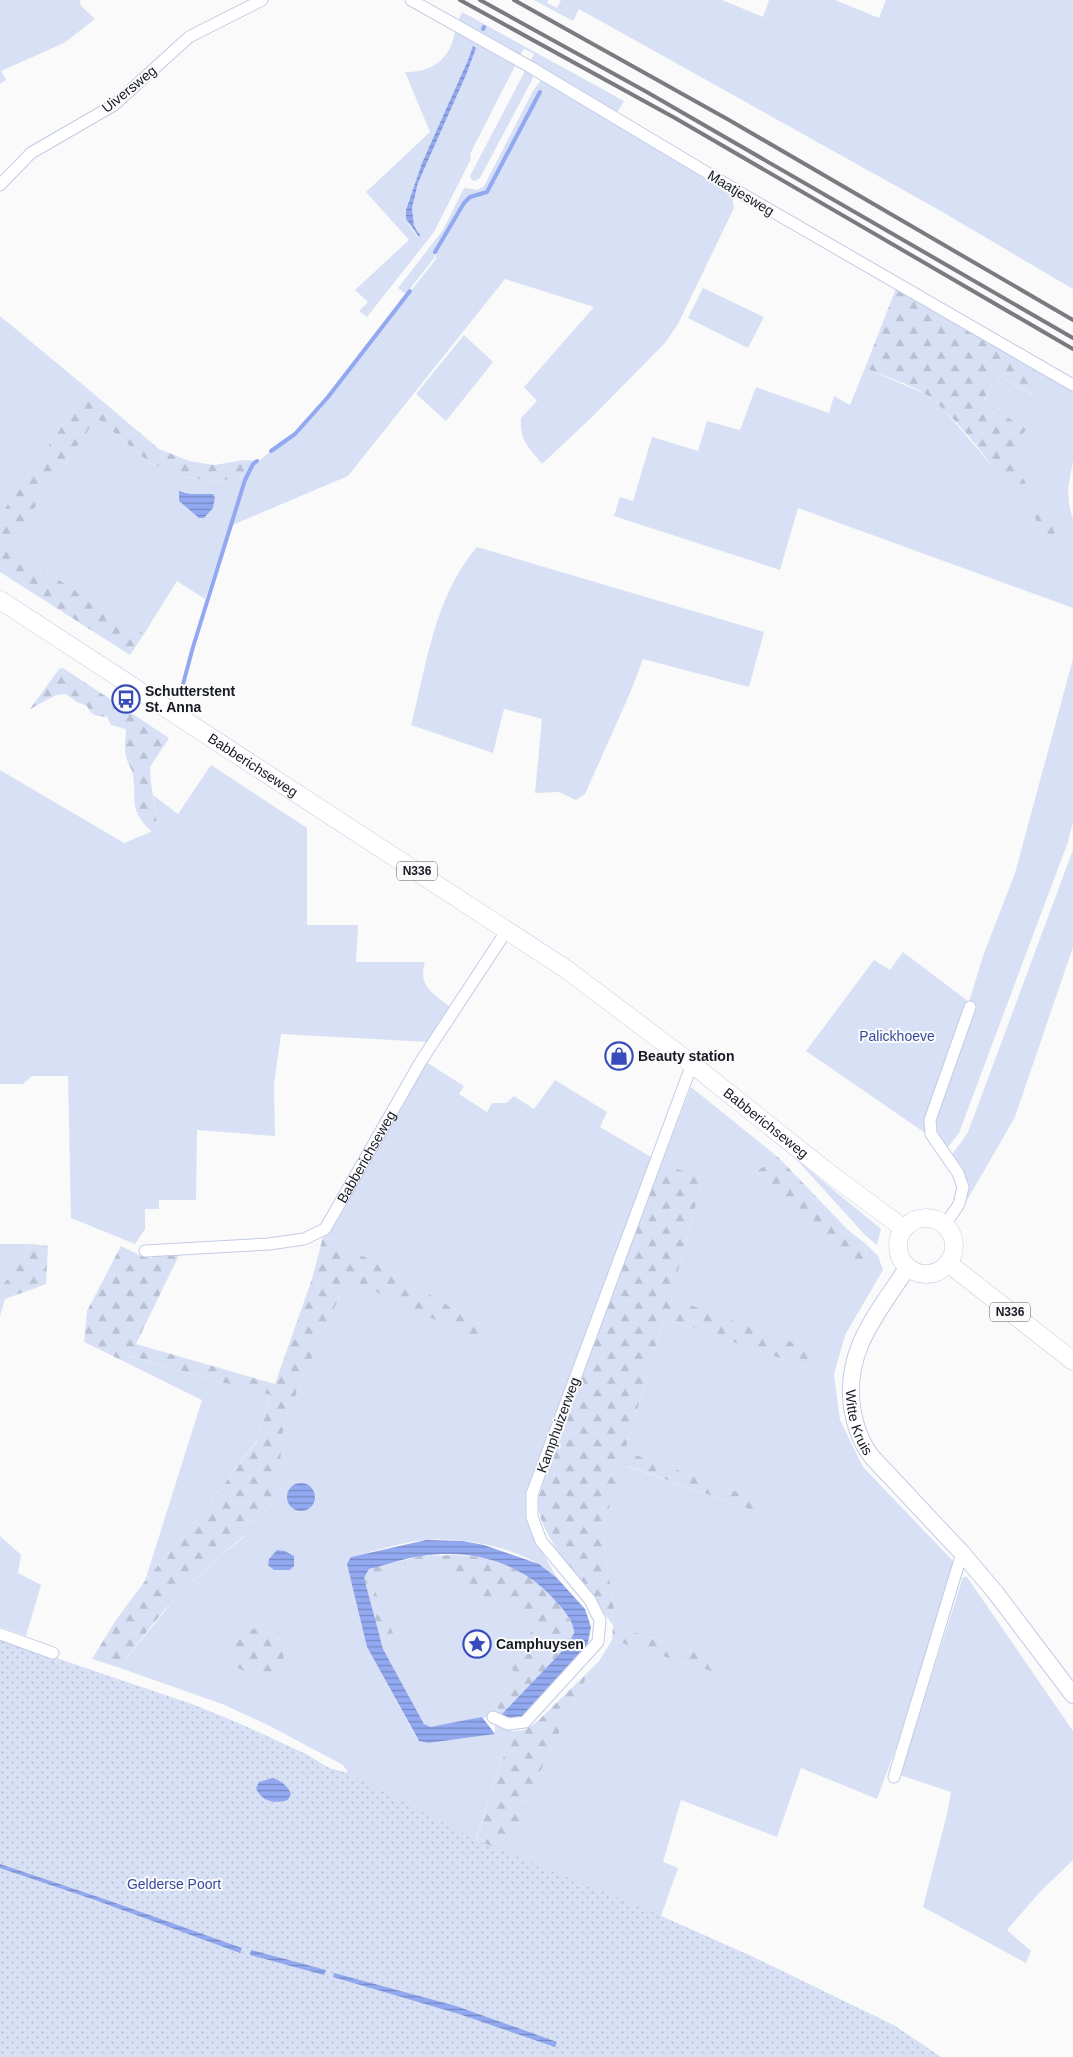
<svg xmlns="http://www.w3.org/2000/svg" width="1073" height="2057" font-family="Arial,sans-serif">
  <defs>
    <pattern id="forest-firs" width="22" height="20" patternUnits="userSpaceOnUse" patternTransform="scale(1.25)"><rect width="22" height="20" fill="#d8e0f5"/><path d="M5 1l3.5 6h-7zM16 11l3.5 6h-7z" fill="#b9c0d2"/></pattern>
    <pattern id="park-dots" width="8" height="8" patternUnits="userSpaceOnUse" patternTransform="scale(1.25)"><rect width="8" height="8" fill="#d8e0f5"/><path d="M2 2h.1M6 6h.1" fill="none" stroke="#b9c0d2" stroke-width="1.8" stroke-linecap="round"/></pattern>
    <pattern id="water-rules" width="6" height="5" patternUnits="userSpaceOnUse" patternTransform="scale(1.25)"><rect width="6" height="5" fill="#92a8f0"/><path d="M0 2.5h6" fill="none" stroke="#7688c2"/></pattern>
  </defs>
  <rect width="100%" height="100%" fill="#fafafa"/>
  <g fill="#d8e0f5" fill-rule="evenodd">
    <polygon points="0,0 80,0 81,6 95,19 64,43 1,71 6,80 0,84"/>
    <polygon points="534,0 549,0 547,3 557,8 561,0 722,0 763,17 769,0 835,0 879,18 886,0 1073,0 1073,289 939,210 579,9 573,21"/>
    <polygon points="462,12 624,101 617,113 530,62 534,54 524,49 520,56 458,21"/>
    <path d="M455 28 516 64 470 154 471 159 434 232 367 317 359 311 368 302 355 290 409 240 366 192 430 132 405 72C433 73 453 57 455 28ZM473 47 466 75 418 183 412 208 414 226 420 235 418 237 409 225 406 210 422 163 468 60Z"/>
    <polygon points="526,69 533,75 533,78 480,178 475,181 472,180 470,176"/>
    <path d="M541 80H544L732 194 734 208 678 324 665 343 592 417 542 464C528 446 520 442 521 418L537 401 524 387 594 307 505 279 348 476 230 526 205 599 177 581 144 634 7 547 97 418 150 463 168 471 184 477 216 481 247 477C257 455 289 442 306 424L436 259 435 253 434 258 406 294 398 288 443 230 463 190 465 188 477 190 484 186 533 91ZM183 491 191 494H213L215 500 204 518Z"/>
    <polygon points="703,288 764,317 748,348 688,318"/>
    <polygon points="0,316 88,389 0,516"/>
    <polygon points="464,335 493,362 446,421 416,394"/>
    <polygon points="865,368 923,393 940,405 993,467 1000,462 1025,483 1008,457 983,403 997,375 1032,394 1045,373 1073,389 1073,460 1068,490 1069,504 1073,520 1073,608 798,508 780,570 614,516 620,497 633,501 652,437 698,451 707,421 740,430 756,387 829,413 834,396 850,405"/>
    <path d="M477 547 764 632 749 687 643 659 630 693 585 794 576 800 559 792 535 793 542 719 504 709 493 753 411 725C427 664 434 597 477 547Z"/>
    <polygon points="1073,659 1073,822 1068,842 959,1133 947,1148 806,1051 874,960 890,970 903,952 969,1002 983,956 1015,873"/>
    <path d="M211 765 307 828V925H358L356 962H425C417 987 435 994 451 1008L429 1042 281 1034 274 1085 275 1136 197 1130 196 1200H159V1209H145V1229L135 1244 71 1218 68 1076H32L23 1084H0V770L124 843 158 829 153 795 178 814Z"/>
    <polygon points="1073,850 1073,947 1015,1117 966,1202 968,1182 951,1155 960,1144 968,1132"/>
    <path d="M426 1062 464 1086 459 1094 487 1112 492 1103H506L514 1096 534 1109 555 1080 607 1112 600 1127 651 1157 530 1484 539 1546 557 1578C551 1574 545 1568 539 1564 507 1546 463 1537 426 1540 401 1542 376 1551 351 1557L367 1647 416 1737 419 1741 428 1743 495 1734V1724L512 1731 476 1839 508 1853 538 1776 590 1670 599 1661 612 1640 717 1673 721 1661 613 1625 614 1609 602 1532 621 1464 763 1514 767 1503 625 1451 664 1318 808 1368 812 1361 671 1298 702 1181 705 1178 661 1164 691 1087 778 1157 751 1175 762 1181 861 1276 865 1263 866 1244 878 1256 883 1270 845 1335 834 1374 840 1420 863 1467 953 1561V1565L897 1745 877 1799 801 1768 777 1837 681 1800 663 1862 678 1868 661 1916 751 1956 895 2026 941 2057H597L348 1785 347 1771 343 1765 268 1725 222 1704 120 1668 124 1661 178 1595 221 1555 243 1538 271 1505 278 1479 282 1432 285 1419 342 1291 349 1278 490 1330 324 1233ZM313 1488 316 1497 300 1511 291 1508ZM280 1550 290 1553V1570H274Z"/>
    <polygon points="796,1159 881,1229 877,1245 865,1235"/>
    <polygon points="0,1244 32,1244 22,1262 0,1288"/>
    <polygon points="125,1355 210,1379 271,1394 258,1432 258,1439 195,1522 145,1581 202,1400 123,1361"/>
    <polygon points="0,1536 21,1555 18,1573 41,1585 26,1636 0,1627"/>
    <polygon points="431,1555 558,1603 501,1715 435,1726 431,1727 424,1724 383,1649 365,1574"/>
    <polygon points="963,1577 967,1577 1073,1731 1073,1860 1039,1893 1007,1930 1031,1951 1026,1963 923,1907 947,1814 951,1792 900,1775"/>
  </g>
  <g fill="url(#forest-firs)">
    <path d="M897 286 1045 373 1033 394 997 375 983 402 1026 429 1008 457 1026 483 1016 488 1000 463 993 467C979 447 945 407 925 394 907 383 884 376 865 368Z"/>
    <polygon points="88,389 159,449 189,461 201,463 215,465 243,460 259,461 247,477 216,481 184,477 168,471 150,463 97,418 7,547 144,634 130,655 0,572 0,516"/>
    <polygon points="1035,497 1056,532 1047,538 1026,503"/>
    <path d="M63 668 169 738 150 767 151 783 158 829 152 832C128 809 137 803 133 775 132 768 127 763 126 756 124 748 126 737 126 729L111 725 107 717C96 716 92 716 87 706L77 702 66 694 56 695 30 709 59 669Z"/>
    <polygon points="778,1157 848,1230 866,1244 865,1263 861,1277 762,1181 751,1175"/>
    <path d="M661 1164 706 1178 702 1181 671 1298 813 1350 812 1361 808 1368 664 1318 625 1451 768 1503 763 1514 622 1464 602 1532 614 1609 613 1625 721 1661 717 1673 612 1640 613 1625C593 1599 540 1537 538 1506 537 1498 542 1488 544 1480L620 1271Z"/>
    <path d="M324 1233 490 1330 484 1337H472L349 1279 342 1291 285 1419C279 1447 283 1479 270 1506 260 1528 237 1540 219 1557 206 1568 193 1581 180 1593 160 1614 142 1638 124 1661L120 1668 92 1659 116 1620 145 1581 195 1522 258 1440V1432L271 1395 210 1379 126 1355 123 1361 84 1342 87 1311 121 1246 143 1257 152 1258 154 1253H180L136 1344 275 1384 312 1279Z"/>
    <polygon points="32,1244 48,1246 46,1284 5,1299 0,1316 0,1288 22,1262"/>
    <path d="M454 1555C466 1556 480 1556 492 1559 526 1569 559 1595 574 1628L572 1639 567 1646 501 1715 489 1689 515 1684 512 1666 517 1663V1645L527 1639 536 1623 512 1601 488 1598 471 1591 446 1561C430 1560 381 1565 372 1579V1584L393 1633 379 1639 364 1578 369 1569 420 1556Z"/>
    <polygon points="266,1624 277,1629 283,1649 284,1673 265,1681 232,1665 231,1647 236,1636"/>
    <polygon points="590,1670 538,1776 508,1853 476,1840 512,1731 525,1730 538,1721"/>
  </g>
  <polygon fill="url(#park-dots)" points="0,1639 192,1704 241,1724 308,1755 329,1768 348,1773 476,1840 643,1908 751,1956 895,2026 941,2057 0,2057"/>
  <g fill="url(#water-rules)">
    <polygon points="473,46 476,48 466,75 418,183 412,208 414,226 420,235 419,237 406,219 406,210 422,163 468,60"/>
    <polygon points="179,491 191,494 213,494 215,498 213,508 204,518 199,518 179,501"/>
    <circle cx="301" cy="1497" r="14"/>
    <path d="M426 1540 463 1541 484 1545 539 1564 557 1578 585 1609 591 1627 587 1647 526 1717 511 1721 501 1715 567 1646 574 1633C574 1620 561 1607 552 1597 519 1561 470 1549 422 1556 404 1558 387 1565 369 1569L364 1578 383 1649 424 1724 431 1727 435 1726 482 1717 495 1734 428 1743 419 1741 367 1647 347 1564 351 1557Z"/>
    <polygon points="277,1550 285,1551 294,1556 294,1566 290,1570 274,1570 268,1565 269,1559"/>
    <path d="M273 1778C281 1781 287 1785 291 1794L288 1800C276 1804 261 1802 256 1788L259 1782Z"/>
    <polygon points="0,1864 107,1900 242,1948 240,1953 95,1900 0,1868"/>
    <polygon points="251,1950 326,1970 324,1975 250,1955"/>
    <polygon points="334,1973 456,2006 557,2042 555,2047 459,2014 333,1977"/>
  </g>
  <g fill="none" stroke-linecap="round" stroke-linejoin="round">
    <g stroke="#92a8f0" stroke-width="4">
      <polyline points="483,29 484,27"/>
      <polyline points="435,252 464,203 470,197 487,192 540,92"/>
      <polyline points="271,451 295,434 328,397 410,291"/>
      <polyline points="182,688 193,647 245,480 253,464 257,461"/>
    </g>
    <g stroke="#c3cce6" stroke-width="13">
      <g id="street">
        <polyline points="411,0 532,68 751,199 1073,385"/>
        <polyline points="0,185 31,153 114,105 189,37 262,0"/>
        <polyline points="945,1225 959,1204 963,1187 958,1173 931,1134 930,1120 970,1007"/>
        <path id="s1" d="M145 1251 269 1244 304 1239 325 1229 421 1061 507 930"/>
        <polyline points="0,1634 53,1653"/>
        <polyline points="493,1717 508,1724 525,1722 598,1642 600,1620 590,1600 541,1541 532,1517 532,1494 692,1064"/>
        <polyline points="894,1777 962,1553"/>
      </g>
    </g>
    <g stroke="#c3cce6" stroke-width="18">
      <g id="secondary">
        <path id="s2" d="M907 1268C878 1313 844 1350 852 1407 855 1426 860 1442 872 1457L962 1553 995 1592 1073 1695"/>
      </g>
    </g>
    <g stroke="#c3cce6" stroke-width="19">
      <g id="primary">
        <path id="s3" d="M0 600 566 969 692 1064 825 1170 903 1228"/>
        <circle cx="926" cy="1246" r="28"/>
        <polyline points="948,1263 1073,1361"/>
      </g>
    </g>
    <use href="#street" stroke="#fff" stroke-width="11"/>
    <use href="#secondary" stroke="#fff" stroke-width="16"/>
    <use href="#primary" stroke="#fff" stroke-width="18"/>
    <g stroke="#7a7b81" stroke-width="4">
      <polyline points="460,0 675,118 1073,349"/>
      <polyline points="480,0 645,91 1073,338"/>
      <polyline points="514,0 729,120 1073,320"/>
    </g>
  </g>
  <defs>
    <g id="bus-ring" transform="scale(1.4375)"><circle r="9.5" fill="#fafafa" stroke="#384bbd" stroke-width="1.5"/><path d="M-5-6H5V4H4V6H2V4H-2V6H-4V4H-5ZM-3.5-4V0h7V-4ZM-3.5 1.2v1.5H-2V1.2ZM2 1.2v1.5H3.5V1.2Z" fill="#384bbd"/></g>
    <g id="shop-ring" transform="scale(1.4375)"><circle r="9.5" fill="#fafafa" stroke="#384bbd" stroke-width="1.5"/><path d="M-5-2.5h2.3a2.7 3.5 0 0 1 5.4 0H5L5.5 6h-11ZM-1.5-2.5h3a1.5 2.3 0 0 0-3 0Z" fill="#384bbd"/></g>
    <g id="sight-ring" transform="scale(1.4375)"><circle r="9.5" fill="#fafafa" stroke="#384bbd" stroke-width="1.5"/><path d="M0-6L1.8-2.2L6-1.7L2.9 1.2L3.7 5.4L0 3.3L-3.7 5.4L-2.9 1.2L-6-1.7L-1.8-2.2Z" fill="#384bbd"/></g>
  </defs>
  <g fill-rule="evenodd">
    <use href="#bus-ring" x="126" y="699"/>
    <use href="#shop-ring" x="619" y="1056"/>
    <use href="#sight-ring" x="477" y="1644"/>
  </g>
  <g text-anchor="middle" stroke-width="4" stroke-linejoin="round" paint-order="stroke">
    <g fill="#fafafa" stroke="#5b5d64" stroke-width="1">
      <rect x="397" y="861.5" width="40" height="19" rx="4"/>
      <rect x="990" y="1302.5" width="40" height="19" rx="4"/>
    </g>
    <g font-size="12" font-weight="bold" fill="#171a23">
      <text x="417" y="875">N336</text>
      <text x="1010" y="1316">N336</text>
    </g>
    <g font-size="14" fill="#171a23" stroke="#fafafa">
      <text transform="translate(129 89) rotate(-39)" y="5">Uiversweg</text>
      <text transform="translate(741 193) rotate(31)" y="5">Maatjesweg</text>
      <text dy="5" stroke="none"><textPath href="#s3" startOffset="302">Babberichseweg</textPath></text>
      <text dy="5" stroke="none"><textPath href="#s3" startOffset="928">Babberichseweg</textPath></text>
      <text dy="5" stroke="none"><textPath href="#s1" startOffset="266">Babberichseweg</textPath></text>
      <text dy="5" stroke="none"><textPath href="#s2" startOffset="170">Witte Kruis</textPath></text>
      <text transform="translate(558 1425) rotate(-70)" y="5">Kamphuizerweg</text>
    </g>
    <g font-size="14" font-weight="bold" fill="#171a23" stroke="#fafafa" text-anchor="start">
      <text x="145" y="696">Schutterstent<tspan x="145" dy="16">St. Anna</tspan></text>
      <text x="638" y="1061">Beauty station</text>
      <text x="496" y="1649">Camphuysen</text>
    </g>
    <g font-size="14" fill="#384b9f" stroke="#fafafa">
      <text x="897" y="1041">Palickhoeve</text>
      <text x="174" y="1889">Gelderse Poort</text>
    </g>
  </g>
</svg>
